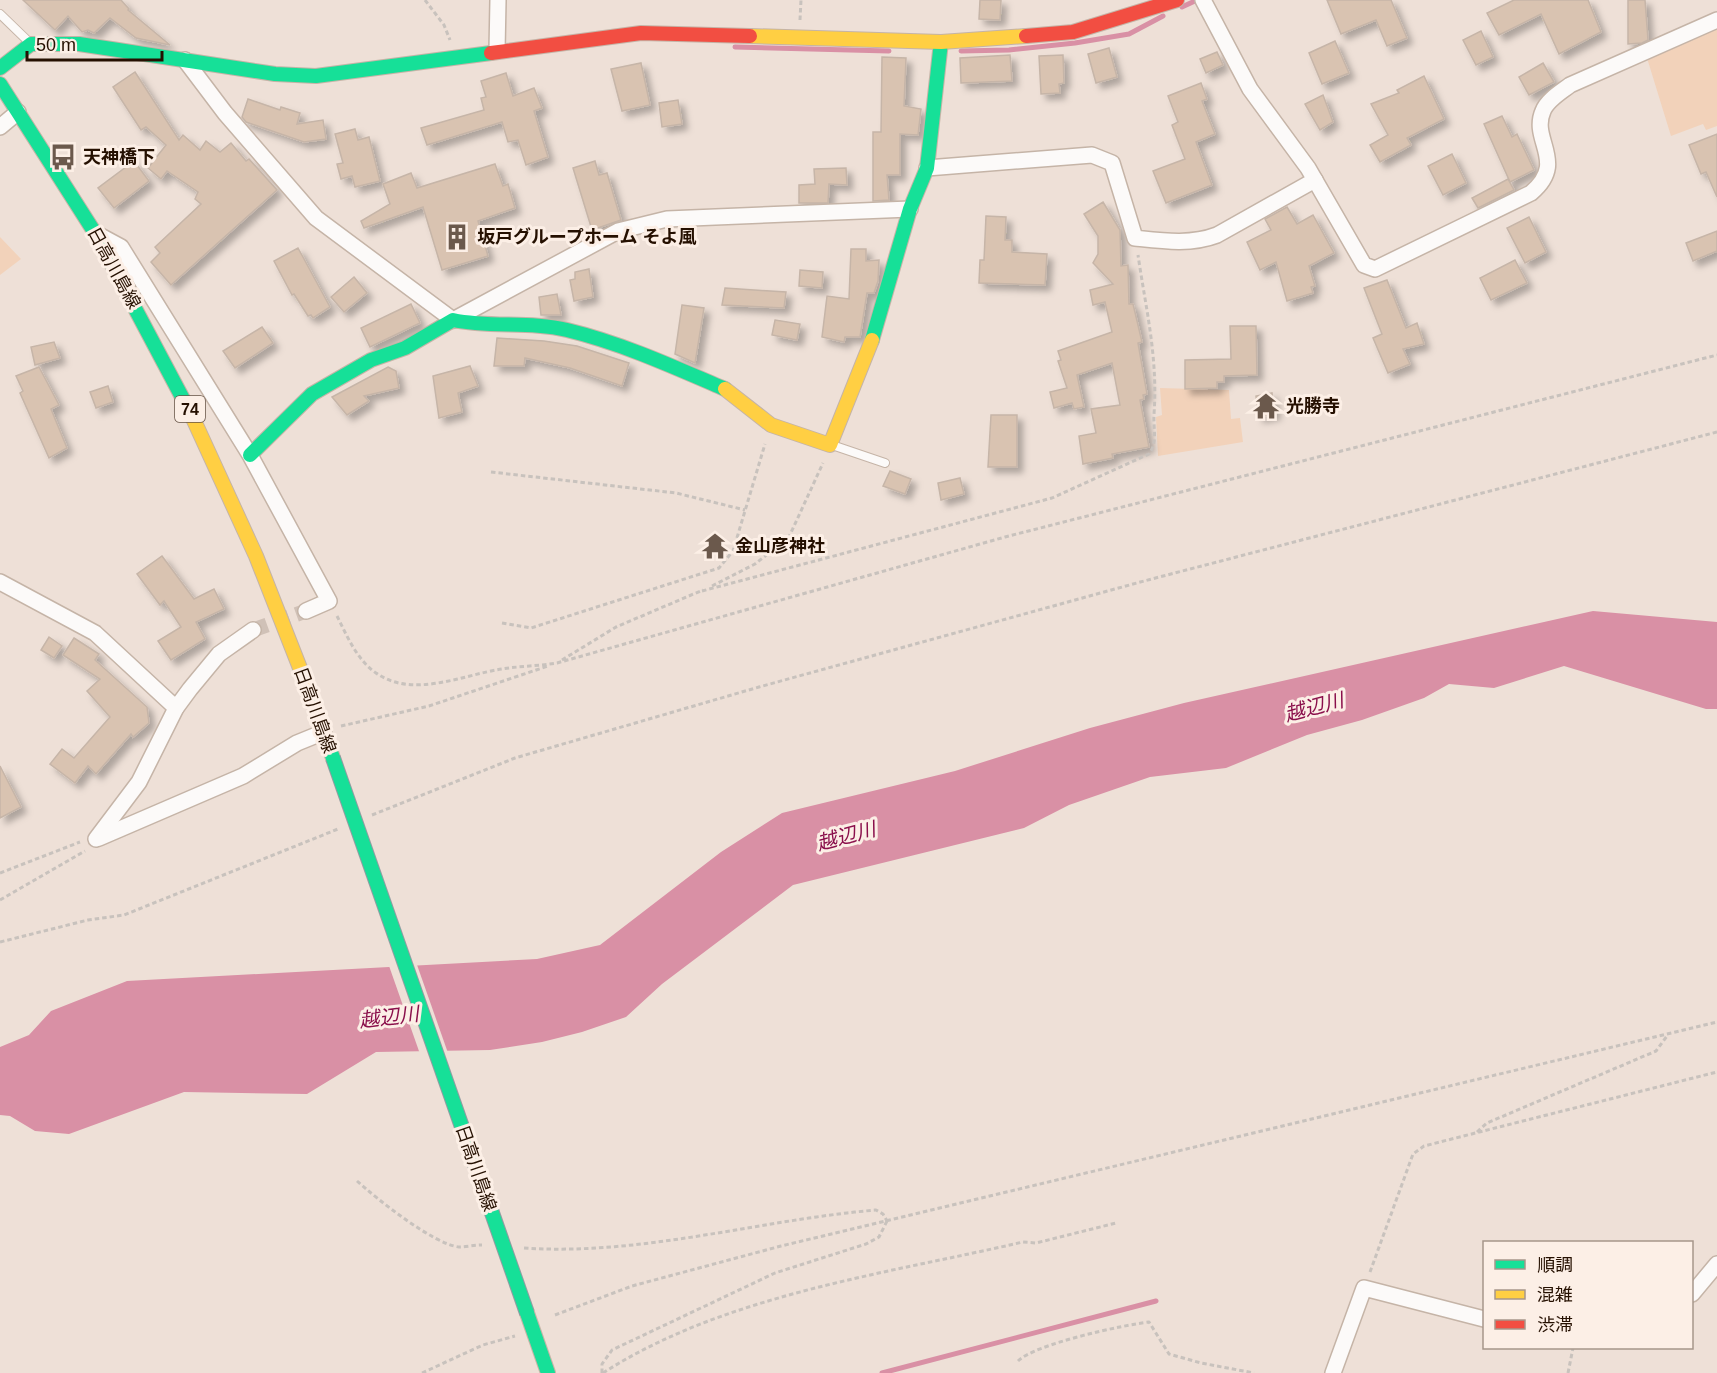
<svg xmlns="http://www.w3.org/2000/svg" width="1717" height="1373" font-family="Arial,'Noto Sans JP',sans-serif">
  <defs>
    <filter id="shadow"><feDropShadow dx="5.5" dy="5.5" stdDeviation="3" flood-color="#0004"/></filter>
  </defs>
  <rect width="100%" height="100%" fill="#eee0d7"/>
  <g fill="#f2d2ba">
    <polygon points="1717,27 1717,126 1706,130 1703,124 1671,136 1647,58"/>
    <polygon points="0,237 21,259 0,275"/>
    <polygon points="1160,388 1229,390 1231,419 1240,418 1243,442 1158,456 1156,417 1162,415"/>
  </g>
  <polygon fill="#d990a5" points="1593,611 1717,622 1717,709 1706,709 1564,666 1494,688 1449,684 1424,698 1362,720 1307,735 1226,768 1150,777 1069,805 1024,828 793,885 662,984 626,1017 582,1032 542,1042 490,1050 376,1052 307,1094 184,1092 69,1134 35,1131 10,1116 0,1115 0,1047 29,1035 51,1011 127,981 537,959 600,945 721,852 782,813 955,771 1090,728 1184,703"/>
  <polygon fill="#eee0d7" points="416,962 448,1053 420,1054 388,963"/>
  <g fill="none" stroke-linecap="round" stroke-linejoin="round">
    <g stroke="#d990a5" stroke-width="5">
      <polyline points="1182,7 1197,0"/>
      <polyline points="735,47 889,51"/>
      <polyline points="961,51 1009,50 1075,43 1129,34 1163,16"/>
      <polyline points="882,1373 1156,1301"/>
    </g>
  </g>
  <g fill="#d9c3b1" stroke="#c6b5a8" stroke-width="1.5" filter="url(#shadow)">
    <polygon points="23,0 121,0 129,9 128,10 170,45 136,38 110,18 94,33 88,30 82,32 68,16 55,30"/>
    <polygon points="980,0 1001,0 1000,20 979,19"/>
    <polygon points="1327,0 1391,0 1407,38 1387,46 1376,20 1341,34"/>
    <polygon points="1514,0 1588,0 1601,32 1559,54 1541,14 1499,35 1487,13"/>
    <polygon points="1628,0 1645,0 1648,40 1642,43 1628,44"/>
    <polygon points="1481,31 1493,57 1476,65 1463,40"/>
    <polygon points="1335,41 1349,73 1322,84 1309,53"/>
    <polygon points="1109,48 1117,77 1096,83 1088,54"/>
    <polygon points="1217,52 1223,65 1206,73 1200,59"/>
    <polygon points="1010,55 1012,81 961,83 960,58"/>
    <polygon points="1063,55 1064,83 1059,84 1060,93 1041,94 1039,56"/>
    <polygon points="882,57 906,58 904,106 921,109 918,135 900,134 900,175 887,175 889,200 873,201 873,132 881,132"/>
    <polygon points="641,63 650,105 622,111 611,69"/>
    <polygon points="1543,63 1554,82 1529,95 1519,77"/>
    <polygon points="135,72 179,140 183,135 200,150 206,141 220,152 231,143 246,161 249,159 277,190 171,285 151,262 160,253 155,247 201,204 195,199 198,192 167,171 161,179 148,168 166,145 146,127 141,130 113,87"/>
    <polygon points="506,73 513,96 534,88 542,108 534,111 548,157 526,165 518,140 508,142 502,122 427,145 421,128 484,110 481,98 486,97 481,81"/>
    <polygon points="1424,76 1444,119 1407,138 1411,145 1380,162 1370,145 1388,135 1371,104 1399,93 1397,90"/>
    <polygon points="1201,83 1207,99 1202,101 1215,134 1196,142 1212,185 1166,203 1153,171 1185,159 1172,125 1178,122 1168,96"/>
    <polygon points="1323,95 1333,122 1320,130 1305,104"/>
    <polygon points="248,99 280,110 281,107 300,113 297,124 323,120 326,139 304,142 246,122 242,117"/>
    <polygon points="678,100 682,124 662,127 659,103"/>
    <polygon points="1502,116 1512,137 1517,134 1534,170 1510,182 1484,124"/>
    <polygon points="355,129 358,140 369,137 380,181 355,187 352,176 341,179 337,164 343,163 335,134"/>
    <polygon points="1717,134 1717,197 1706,172 1701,174 1689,145"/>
    <polygon points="1452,154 1466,183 1443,195 1428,166"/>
    <polygon points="134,161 149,181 114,208 98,188"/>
    <polygon points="595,161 599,175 607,173 621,220 592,230 573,168"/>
    <polygon points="495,164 503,186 508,184 515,208 478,221 488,256 442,270 423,207 364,228 361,221 390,204 383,184 411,173 417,188"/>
    <polygon points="846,168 847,185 829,184 828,203 799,203 799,185 815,184 814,169"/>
    <polygon points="1508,179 1514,190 1478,208 1472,198"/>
    <polygon points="1103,202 1120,230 1121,266 1128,265 1129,304 1133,304 1142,342 1138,343 1147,394 1143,395 1144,399 1140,400 1149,447 1112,454 1113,458 1083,464 1079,436 1096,433 1091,409 1120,405 1112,363 1077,375 1084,407 1074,409 1072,403 1054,408 1050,392 1067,388 1058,361 1061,360 1058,351 1112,332 1105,302 1093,305 1090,290 1113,284 1093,263 1098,254 1098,236 1084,214"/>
    <polygon points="1287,207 1297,224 1313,215 1334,253 1309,266 1315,286 1311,287 1313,293 1287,301 1276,262 1260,270 1247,242 1271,230 1265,219"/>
    <polygon points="986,216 1006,217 1005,240 1012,240 1012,252 1047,254 1045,285 979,283 980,260 984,260"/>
    <polygon points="1529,217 1546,252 1525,263 1507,228"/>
    <polygon points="1717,231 1717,251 1693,261 1686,243"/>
    <polygon points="298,248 330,307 313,318 311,315 308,316 294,294 292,295 274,261"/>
    <polygon points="851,249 866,249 866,261 879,260 878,281 874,293 867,293 860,337 845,337 844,342 822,337 827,296 849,299"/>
    <polygon points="1515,260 1527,283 1491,300 1480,278"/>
    <polygon points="589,269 593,297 574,301 570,280 575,279 575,272"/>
    <polygon points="800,270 823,272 822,288 799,286"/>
    <polygon points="354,277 367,293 344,312 331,297"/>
    <polygon points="1387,280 1406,328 1417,323 1424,344 1403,349 1410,364 1388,373 1373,338 1382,334 1364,288"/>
    <polygon points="725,288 786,292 784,308 722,305"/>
    <polygon points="557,294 561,315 541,315 539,297"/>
    <polygon points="411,304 420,323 370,347 361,328"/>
    <polygon points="682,305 704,308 695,363 675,354"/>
    <polygon points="775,320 800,324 797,340 772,335"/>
    <polygon points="1230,326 1256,326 1257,375 1224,376 1224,382 1217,382 1217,388 1185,389 1185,360 1231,359"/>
    <polygon points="262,327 273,343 235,368 223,351"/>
    <polygon points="497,338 544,341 577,346 629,363 622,386 570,368 525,358 524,366 494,366"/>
    <polygon points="54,342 60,358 35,365 31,347"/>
    <polygon points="470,366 478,386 458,393 462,412 439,418 433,376"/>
    <polygon points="39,367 59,405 51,409 67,448 49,458 20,393 23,391 16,376"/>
    <polygon points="388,367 396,371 399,388 364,396 369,401 347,415 332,397"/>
    <polygon points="108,386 113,402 96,408 90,392"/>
    <polygon points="1272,393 1275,414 1258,417 1256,396"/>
    <polygon points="991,415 1017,415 1017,467 988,467"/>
    <polygon points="890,471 911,479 905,494 883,486"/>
    <polygon points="960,478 964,494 941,500 938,483"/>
    <polygon points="162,556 194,599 214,589 224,609 196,622 205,639 171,660 158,641 181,627 164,601 160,605 137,574"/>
    <polygon points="49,637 62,646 54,658 41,650"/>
    <polygon points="74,638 99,654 95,660 147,707 149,723 133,737 131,734 96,774 88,766 75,783 50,764 62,749 74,758 110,717 87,691 100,679 63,655"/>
    <polygon points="0,766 21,807 0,818"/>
  </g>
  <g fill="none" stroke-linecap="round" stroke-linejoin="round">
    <polyline stroke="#d0c1b7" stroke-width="15" stroke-dasharray="15 8" stroke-linecap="butt" points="253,630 306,611"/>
    <g stroke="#c5b4a7" stroke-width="10">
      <g id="lane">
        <polyline points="0,14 30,43"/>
        <polyline points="832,445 885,463"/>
      </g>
    </g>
    <g stroke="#c5b4a7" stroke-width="18">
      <g id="street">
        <path d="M1203 0 1250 89 1308 168 1364 265 1375 269 1531 193C1568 162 1530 140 1543 111 1547 100 1561 92 1570 85L1717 20"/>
        <polyline points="497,51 498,0"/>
        <polyline points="185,60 225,113 316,218 453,320 618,231 667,219 910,209"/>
        <polyline points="0,127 18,112"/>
        <path d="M927 168 1092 155 1112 163 1135 238C1163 241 1191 245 1217 235L1315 180"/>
        <polyline points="95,233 121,247 250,455 329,601 306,611"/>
        <polyline points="0,582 95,633 176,708"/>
        <polyline points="99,838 243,776 297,743 324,732"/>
        <polyline points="96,839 139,782 176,708 190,689 219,654 253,630"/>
        <polyline points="1692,1294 1717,1264"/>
        <polyline points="1333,1373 1364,1288 1484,1319"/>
      </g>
    </g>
    <g stroke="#c5b4a7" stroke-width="16">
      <g id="fast">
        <polyline points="0,68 31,44 79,44 275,74 316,76 491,53"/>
        <polyline points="0,84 95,233 191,414"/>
        <polyline points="872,340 910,209 927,168 941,42"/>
        <path d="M250 455 312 394 371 360 405 348 453 320C490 328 531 321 567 330 621 343 674 367 725 389"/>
        <polyline points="307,686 333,758"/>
        <polyline points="527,1313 548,1373"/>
      </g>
    </g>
    <g stroke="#c5b4a7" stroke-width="16">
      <g id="slow">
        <polyline points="750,36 941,42 1026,36"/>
        <polyline points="725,389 771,425 830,445 872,340"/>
        <polyline points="191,414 256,556 307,686"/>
      </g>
    </g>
    <g stroke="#c5b4a7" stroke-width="16">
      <g id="jam">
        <polyline points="1026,36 1073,32 1177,0"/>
        <polyline points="491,53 641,33 750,36"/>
      </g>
    </g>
    <g stroke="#c8c2bd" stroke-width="3" stroke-dasharray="4.5 3" stroke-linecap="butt">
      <polyline points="425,0 444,25 450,40"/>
      <polyline points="800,20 801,0"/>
      <polyline points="491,472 676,493 745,510"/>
      <polyline points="712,586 755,564 789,537 823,463"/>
      <path d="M702 591 1052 498 1149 454C1158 442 1153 429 1154 414 1158 357 1146 310 1138 255"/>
      <path d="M337 616C347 636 357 660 376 673 413 699 462 675 502 669 520 666 539 666 557 663L1005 537 1717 355"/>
      <polyline points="502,623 531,628 719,568 733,551 765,444"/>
      <polyline points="562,660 616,627 703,590"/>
      <polyline points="341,726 429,706 548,666"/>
      <polyline points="372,815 515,758 759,687 1144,581 1717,432"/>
      <polyline points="0,873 80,842"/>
      <polyline points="0,900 85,851"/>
      <polyline points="0,942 88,920 124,915 338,829"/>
      <polyline points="1477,1132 1487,1123 1656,1051 1667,1036"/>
      <path d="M357 1181C377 1199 433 1244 459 1247 466 1247 474 1245 482 1245"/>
      <path d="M524 1248C643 1256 758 1220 876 1210L883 1214 887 1221"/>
      <polyline points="1370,1272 1413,1154 1424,1146 1717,1072"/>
      <polyline points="555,1315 632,1286 781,1246 1717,1022"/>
      <path d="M1018 1361C1035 1344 1123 1325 1149 1322L1169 1354 1201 1363 1254 1373"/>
      <polyline points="422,1373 483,1345 515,1336"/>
      <polyline points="602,1373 602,1364 612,1350 775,1273 866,1244 879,1237 887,1221"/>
      <path d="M603 1373C724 1295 885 1274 1023 1242L1036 1243 1116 1223"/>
      <polyline points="1568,1373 1573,1348"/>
    </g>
    <use href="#lane" stroke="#fcfaf9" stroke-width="8"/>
    <use href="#street" stroke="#fcfaf9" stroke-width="15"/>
    <use href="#fast" stroke="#16e098" stroke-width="14"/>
    <use href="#slow" stroke="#ffcf43" stroke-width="14"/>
    <use href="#jam" stroke="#f24e42" stroke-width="14"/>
    <g stroke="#909ca1" stroke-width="16" stroke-linecap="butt">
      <polyline id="fast-bridge" points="333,758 527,1313"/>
    </g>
    <use href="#fast-bridge" stroke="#16e098" stroke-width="14"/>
  </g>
  <defs>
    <g id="bus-bare" transform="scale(2.07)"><path d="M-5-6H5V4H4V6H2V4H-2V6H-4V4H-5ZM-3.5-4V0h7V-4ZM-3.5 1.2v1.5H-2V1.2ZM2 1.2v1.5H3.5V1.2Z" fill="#6b594c" stroke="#fcefe6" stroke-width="2.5" paint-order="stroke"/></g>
    <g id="building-bare" transform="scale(2.07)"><path d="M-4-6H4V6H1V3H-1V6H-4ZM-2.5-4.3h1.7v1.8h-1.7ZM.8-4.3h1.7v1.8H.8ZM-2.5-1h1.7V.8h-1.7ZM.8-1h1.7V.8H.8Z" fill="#6b594c" stroke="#fcefe6" stroke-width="2.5" paint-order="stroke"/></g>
    <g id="temple-bare" transform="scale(2.07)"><path d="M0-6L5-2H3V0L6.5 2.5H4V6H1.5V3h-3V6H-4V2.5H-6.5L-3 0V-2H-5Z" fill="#6b594c" stroke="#fcefe6" stroke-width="2.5" paint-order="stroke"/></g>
  </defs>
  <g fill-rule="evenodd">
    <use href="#bus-bare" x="63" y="157"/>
    <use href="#building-bare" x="457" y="237"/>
    <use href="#temple-bare" x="1266" y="406"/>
    <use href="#temple-bare" x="715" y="546"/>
  </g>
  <g text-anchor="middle" stroke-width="6" stroke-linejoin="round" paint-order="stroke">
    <rect fill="#fcefe6" stroke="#665346" stroke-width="1.5" x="175" y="396" width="30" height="26" rx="4.5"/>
    <g font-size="16" font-weight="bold" fill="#251001">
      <text x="190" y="415">74</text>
    </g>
    <g font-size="18" font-weight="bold" fill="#251001" stroke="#fcefe6" text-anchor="start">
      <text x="83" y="163">天神橋下</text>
      <text x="477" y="243">坂戸グループホーム そよ風</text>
      <text x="1286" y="412">光勝寺</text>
      <text x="735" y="552">金山彦神社</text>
    </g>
    <g font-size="18" fill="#251001" stroke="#fcefe6">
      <text transform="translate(114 268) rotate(61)" y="6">日高川島線</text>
      <text transform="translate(315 710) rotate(70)" y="6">日高川島線</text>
      <text transform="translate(476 1168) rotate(71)" y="6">日高川島線</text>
    </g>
    <g font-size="20" font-style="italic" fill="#8a0f4b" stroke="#fcefe6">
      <text transform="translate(1314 707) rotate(-15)" y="7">越辺川</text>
      <text transform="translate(846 836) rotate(-15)" y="7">越辺川</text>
      <text transform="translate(389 1017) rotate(-7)" y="7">越辺川</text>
    </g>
  </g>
  <rect x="1483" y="1241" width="210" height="108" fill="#fcefe6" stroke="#a6968a" stroke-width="1.5"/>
  <rect x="1495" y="1260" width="30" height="9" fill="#16e098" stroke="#a6968a" stroke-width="1.5"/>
  <text x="1537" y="1271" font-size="18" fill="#251001">順調</text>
  <rect x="1495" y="1290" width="30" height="9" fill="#ffcf43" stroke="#a6968a" stroke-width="1.5"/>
  <text x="1537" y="1301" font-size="18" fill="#251001">混雑</text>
  <rect x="1495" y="1320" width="30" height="9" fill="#f24e42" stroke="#a6968a" stroke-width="1.5"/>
  <text x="1537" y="1331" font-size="18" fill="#251001">渋滞</text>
  <path d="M27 51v9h135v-9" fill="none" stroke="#251001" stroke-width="3"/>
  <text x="36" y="51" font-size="18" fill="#251001" stroke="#fcefe6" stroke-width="4.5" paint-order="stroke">50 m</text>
</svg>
